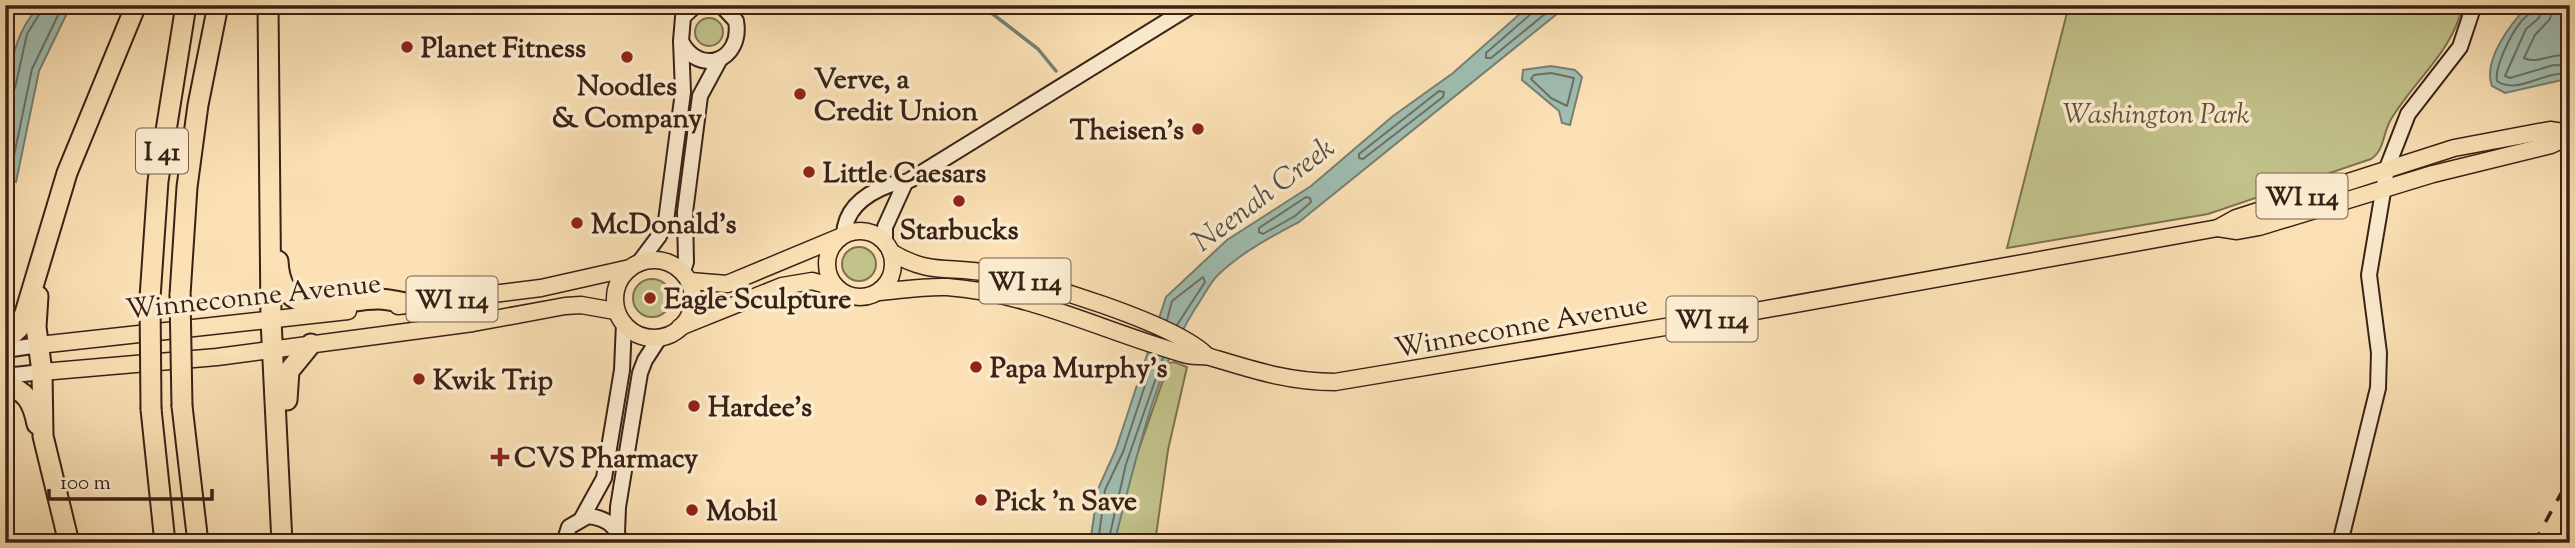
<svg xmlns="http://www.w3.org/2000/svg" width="2575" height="548" font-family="'Sorts Mill Goudy',serif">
  <rect width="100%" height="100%" fill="#fbe1b5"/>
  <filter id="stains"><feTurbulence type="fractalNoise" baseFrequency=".00286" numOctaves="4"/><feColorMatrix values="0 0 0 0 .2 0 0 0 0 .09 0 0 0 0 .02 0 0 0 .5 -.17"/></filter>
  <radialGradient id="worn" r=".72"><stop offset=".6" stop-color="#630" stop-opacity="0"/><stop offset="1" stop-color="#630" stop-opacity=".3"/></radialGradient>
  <g fill="#c2c28b" stroke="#7e7251" stroke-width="2">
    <path d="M2069 5H2463C2452 53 2414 80 2390 121 2383 134 2384 151 2371 159L2208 214 2007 248Z"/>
    <circle cx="709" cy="32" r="14"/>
    <circle cx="859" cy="264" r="17"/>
    <circle cx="652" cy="298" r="19"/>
    <polygon points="1174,362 1187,367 1168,450 1155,543 1114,543 1133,466 1169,363"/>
  </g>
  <g fill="#9fbdb1" stroke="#777f73" stroke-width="2">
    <path d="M42 5H71L39 71 16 182 5 179C5 130 0 38 42 5Z"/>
    <path d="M1530 5H1568L1299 222C1271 237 1242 252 1219 274 1211 281 1206 292 1200 301 1153 372 1136 462 1114 543H1090L1098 489 1116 449 1166 297 1227 240 1311 186 1393 116 1453 73Z"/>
    <path d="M2529 5H2570V82L2562 80 2505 93 2492 86C2482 60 2512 22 2529 5Z"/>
    <polygon points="1551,66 1575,70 1582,77 1570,125 1562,123 1559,111 1522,80 1523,70"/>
  </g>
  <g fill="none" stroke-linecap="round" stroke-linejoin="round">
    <g stroke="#6c6f64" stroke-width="2">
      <polyline points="1534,5 1532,13 1486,53 1486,58 1491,58 1556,5"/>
      <path d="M2534 5C2532 15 2525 15 2520 23 2511 34 2494 68 2497 81 2518 96 2547 68 2570 75"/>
      <polyline points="2542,5 2539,18 2526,29 2505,76 2510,78 2554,65 2570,66"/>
      <path d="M2553 5 2550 19 2535 35 2524 58C2537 65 2554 52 2570 55"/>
      <polygon points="1551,73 1574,78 1567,106 1551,98 1531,79 1534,75"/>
      <polygon points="1439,91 1444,92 1443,97 1363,159 1359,158 1359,154"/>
      <polyline points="5,93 15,88 27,34 45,5"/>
      <polyline points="5,173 11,170 32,69 63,5"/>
      <polygon points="1306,197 1310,198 1311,202 1295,216 1263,234 1259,232 1259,228"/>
      <polyline points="1167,320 1172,301 1203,277 1205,282 1177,325"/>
      <polyline points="1098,543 1105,490 1123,452 1155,355"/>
      <polyline points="1108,543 1126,464 1163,358"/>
    </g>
    <polyline stroke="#777f73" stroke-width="3.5" points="981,5 1038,49 1056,71"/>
    <g stroke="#3a2117" stroke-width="18">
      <g id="secondary">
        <path d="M696 5 683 17 681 41C699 77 743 61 736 21L721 5"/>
        <path d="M844 235C845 209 865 194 889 185 896 183 903 184 910 180L1193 5"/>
        <polyline points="885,242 885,227 905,183"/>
        <polyline points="638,264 659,236 666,221 683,92 681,41"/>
        <polyline points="683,271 686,262 685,212 700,96 720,59"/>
        <polyline points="5,350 39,345"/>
        <polyline points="5,376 42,372"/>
        <polyline points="582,518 604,478 622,370 624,323"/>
        <polyline points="617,533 618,507 640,373 645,360 660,337"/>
        <path d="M564 543 569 527 588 516C606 518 617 525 620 543"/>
        <polyline points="2340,543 2378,388 2379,353 2369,275 2387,168 2408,114 2460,47 2474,5"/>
      </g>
    </g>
    <g stroke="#3a2117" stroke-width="19">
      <g id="primary">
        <polyline points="2218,228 2236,218 2454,148 2550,130 2570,133"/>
        <circle cx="860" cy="264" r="33"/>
        <path d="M891 252C928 275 948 266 988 273 1035 280 1177 324 1207 356"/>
        <circle cx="654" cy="299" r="39"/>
        <polyline points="690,281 727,284 840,237"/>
        <path d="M878 292C901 290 925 286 947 287 1031 293 1105 332 1184 354 1192 357 1201 355 1210 357 1253 370 1289 382 1335 382L1689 323 2218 228 2237 231 2259 227 2433 174 2551 145 2570 136"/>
        <polyline points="398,306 541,288 630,268"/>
        <polyline points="680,327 782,286 812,281 837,288"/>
        <polyline points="39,345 348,311"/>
        <polyline points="42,372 217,357 473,323 565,306 581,305 615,311"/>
      </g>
    </g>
    <g stroke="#3a2117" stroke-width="23">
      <g id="highway">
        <polyline points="268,5 271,320 282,543"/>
        <path d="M278 261C281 325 339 299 378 299 388 299 400 302 410 304"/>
        <polyline points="180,295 187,187 198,105 218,5"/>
        <polyline points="38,296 36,327 42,372 43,436 69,543"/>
        <polyline points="150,298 158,181 186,5"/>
        <polyline points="5,341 19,328 25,313 67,173 136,5"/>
        <path d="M5 385C27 390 33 404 37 424"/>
        <polyline points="287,400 289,371 311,344"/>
        <polyline points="182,406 198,543"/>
        <polyline points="151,409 165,543"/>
      </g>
    </g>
    <use href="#secondary" stroke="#fceccf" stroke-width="14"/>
    <use href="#primary" stroke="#fbe1b5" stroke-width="16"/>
    <use href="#highway" stroke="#fbe1b5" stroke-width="19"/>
    <polyline stroke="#3a2117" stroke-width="3.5" stroke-dasharray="12 12" stroke-linecap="butt" points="2534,543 2570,477"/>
    <g stroke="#3a2117" stroke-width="23" stroke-linecap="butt">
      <g id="highway-bridge">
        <polyline points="180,295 182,406"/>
        <polyline points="150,298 151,409"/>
      </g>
    </g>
    <use href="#highway-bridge" stroke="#fbe1b5" stroke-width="19"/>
  </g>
  <g fill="#8f2418" stroke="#fceccf" stroke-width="2.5">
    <circle cx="407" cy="47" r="7"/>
    <circle cx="627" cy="57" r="7"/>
    <circle cx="800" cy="94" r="7"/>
    <circle cx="1198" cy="129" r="7"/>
    <circle cx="809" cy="172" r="7"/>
    <circle cx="959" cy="201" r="7"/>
    <circle cx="577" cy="223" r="7"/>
    <circle cx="650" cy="298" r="7"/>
    <circle cx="976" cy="367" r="7"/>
    <circle cx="419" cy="379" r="7"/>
    <circle cx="694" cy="406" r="7"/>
    <path d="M496.5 446.5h7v7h7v7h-7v7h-7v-7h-7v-7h7z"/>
    <circle cx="981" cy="500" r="7"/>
    <circle cx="692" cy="510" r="7"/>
  </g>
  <g text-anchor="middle" stroke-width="7" stroke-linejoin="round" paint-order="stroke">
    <g fill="#fceccf" stroke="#745e4e" stroke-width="2">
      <rect x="136" y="128.5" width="52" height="45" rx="5"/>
      <rect x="2256.5" y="173.5" width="91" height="45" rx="5"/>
      <rect x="979.5" y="258.5" width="91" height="45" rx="5"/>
      <rect x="406.5" y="276.5" width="91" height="45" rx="5"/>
      <rect x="1666.5" y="296.5" width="91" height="45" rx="5"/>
    </g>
    <g font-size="26" font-weight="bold" fill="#3a2117">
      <text x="162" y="160">I 41</text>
      <text x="2302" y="205">WI 114</text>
      <text x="1025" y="290">WI 114</text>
      <text x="452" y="308">WI 114</text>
      <text x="1712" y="328">WI 114</text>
    </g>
    <g font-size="28" font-weight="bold" fill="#3a2117" stroke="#fceccf" text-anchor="start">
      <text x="421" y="57">Planet Fitness</text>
      <text x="814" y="88">Verve, a<tspan x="814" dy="32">Credit Union</tspan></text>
      <text x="627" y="95" text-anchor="middle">Noodles<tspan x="627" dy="32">&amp; Company</tspan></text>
      <text x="1184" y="139" text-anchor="end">Theisen's</text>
      <text x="823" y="182">Little Caesars</text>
      <text x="591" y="233">McDonald's</text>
      <text x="959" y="239" text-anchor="middle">Starbucks</text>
      <text x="664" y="308">Eagle Sculpture</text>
      <text x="990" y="377">Papa Murphy's</text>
      <text x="433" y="389">Kwik Trip</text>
      <text x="708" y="416">Hardee's</text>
      <text x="514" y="467">CVS Pharmacy</text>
      <text x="995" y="510">Pick 'n Save</text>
      <text x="706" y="520">Mobil</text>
    </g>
    <g font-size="28" font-style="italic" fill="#63513a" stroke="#fceccf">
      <text x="2156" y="123">Washington Park</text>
    </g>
    <g font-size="28" fill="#3a2117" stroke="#fceccf">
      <text transform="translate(253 295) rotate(-6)" y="10">Winneconne Avenue</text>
      <text transform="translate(1521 325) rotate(-10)" y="10">Winneconne Avenue</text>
    </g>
    <g font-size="30" font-style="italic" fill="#585045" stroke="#fceccf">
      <text transform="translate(1263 194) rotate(-37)" y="10">Neenah Creek</text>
    </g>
  </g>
  <rect width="2575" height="548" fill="none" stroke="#fbe1b5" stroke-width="28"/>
  <rect x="7" y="7" width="2561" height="534" fill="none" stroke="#3a2117" stroke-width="3.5"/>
  <rect x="14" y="14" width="2547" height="520" fill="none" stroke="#3a2117" stroke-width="2"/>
  <path d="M49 489v10h163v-10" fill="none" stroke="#3a2117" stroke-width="3.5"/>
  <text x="60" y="489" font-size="21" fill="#3a2117" stroke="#fceccf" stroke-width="5" paint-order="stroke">100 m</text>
  <rect width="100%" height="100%" filter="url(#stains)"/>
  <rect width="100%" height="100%" fill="url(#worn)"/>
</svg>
